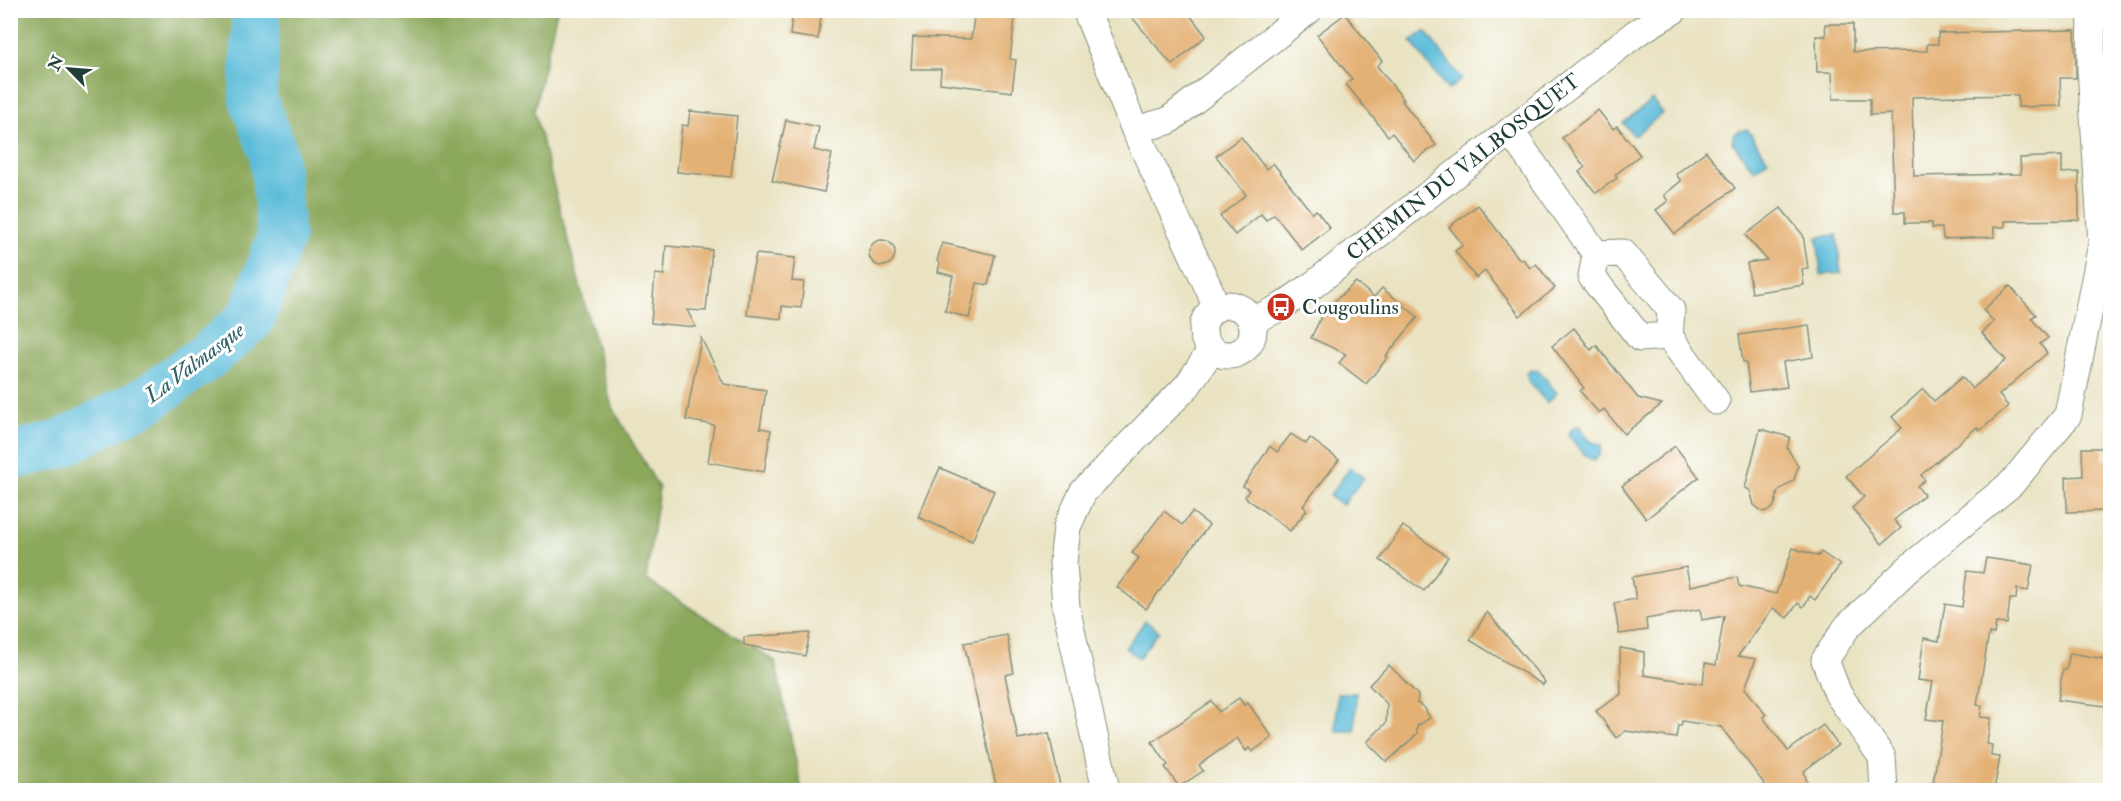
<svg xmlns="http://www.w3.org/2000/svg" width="2121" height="801" font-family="'IM FELL Double Pica',serif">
  <rect width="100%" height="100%" fill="#fff"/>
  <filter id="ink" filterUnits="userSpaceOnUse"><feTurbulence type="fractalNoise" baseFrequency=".0167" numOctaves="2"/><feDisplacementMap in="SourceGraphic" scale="12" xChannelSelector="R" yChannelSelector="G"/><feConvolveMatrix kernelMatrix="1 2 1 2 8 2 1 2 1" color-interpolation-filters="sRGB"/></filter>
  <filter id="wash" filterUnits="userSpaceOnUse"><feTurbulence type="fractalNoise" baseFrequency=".008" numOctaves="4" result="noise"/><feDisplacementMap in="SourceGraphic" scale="24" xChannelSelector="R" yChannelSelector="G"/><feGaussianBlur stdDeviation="1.35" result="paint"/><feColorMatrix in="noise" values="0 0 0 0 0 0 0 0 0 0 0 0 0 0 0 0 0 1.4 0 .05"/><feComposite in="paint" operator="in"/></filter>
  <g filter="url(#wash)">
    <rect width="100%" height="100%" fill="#e9e3c2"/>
    <polygon fill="#8ca85b" stroke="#567248" stroke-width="1.5" points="10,11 557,11 534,111 612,407 659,488 646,580 775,661 802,790 11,790"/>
    <g fill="#5abbd9" stroke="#3c7c86" stroke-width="1.5">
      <polygon points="1425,31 1462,79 1448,90 1411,42"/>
      <polygon points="1652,100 1663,113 1634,136 1623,123"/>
      <polygon points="1747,129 1768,160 1754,170 1732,142 1733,135 1740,131"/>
      <polygon points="1837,235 1841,273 1821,275 1817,237"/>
      <polygon points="1531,370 1539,371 1557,393 1547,403 1528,381 1527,373"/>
      <polygon points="1579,426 1590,441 1601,445 1600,454 1594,461 1582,453 1568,434 1573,428"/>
      <polygon points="1350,468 1364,478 1342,505 1329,496"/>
      <polygon points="1145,621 1159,631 1139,658 1125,648"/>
      <polygon points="1337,693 1356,693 1355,731 1336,731"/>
    </g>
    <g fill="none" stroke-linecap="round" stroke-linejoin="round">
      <polyline stroke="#5abbd9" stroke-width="48" points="10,456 59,445 148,399 210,354 251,319 281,236 273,152 253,99 256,21 253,10"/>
    </g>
    <g id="blocks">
      <g fill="#e4b174">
        <polygon points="793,10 822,10 818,39 790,35"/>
        <polygon points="975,10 1016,10 1010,59 1016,60 1012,92 940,83 941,69 911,69 913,37 971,39"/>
        <polygon points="1126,10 1186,10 1206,36 1172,65"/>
        <polygon points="1345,14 1382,61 1377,66 1404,100 1402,101 1436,145 1414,161 1392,133 1388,136 1346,84 1352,79 1317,35"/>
        <polygon points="1825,24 1853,24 1853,52 1927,51 1927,44 1938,44 1938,33 2075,30 2076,78 2060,78 2061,106 2018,107 2018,95 1912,97 1914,176 2021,174 2020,158 2062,156 2062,173 2079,172 2079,220 2005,221 2005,227 1994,227 1994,237 1943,239 1942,228 1932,228 1932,223 1905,223 1905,212 1894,212 1891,114 1870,115 1870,99 1833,99 1832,72 1817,72 1816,36 1826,36"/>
        <polygon points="1598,110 1613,129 1617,126 1640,155 1615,175 1617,178 1596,193 1579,172 1585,167 1562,138"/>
        <polygon points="690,111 737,116 731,177 677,172 682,125 688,126"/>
        <polygon points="786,120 819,127 814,150 832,154 824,192 772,181"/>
        <polygon points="1241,137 1266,169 1273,163 1312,213 1316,210 1330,228 1302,250 1274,214 1266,220 1261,214 1235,235 1220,216 1246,195 1216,156"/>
        <polygon points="1706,151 1735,188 1675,234 1656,210 1668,201 1664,195 1681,181 1676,174"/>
        <polygon points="1478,205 1520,260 1522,258 1530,268 1536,264 1555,288 1520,316 1485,271 1476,278 1455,251 1463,245 1449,227"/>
        <polygon points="1781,208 1803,235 1808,268 1802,269 1804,285 1752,293 1747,263 1767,260 1745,235"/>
        <circle cx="882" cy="253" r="13"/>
        <polygon points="942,243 995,255 988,285 977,283 969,318 945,311 953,276 938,272 940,263 937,261"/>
        <polygon points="666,246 712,250 706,311 687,310 696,327 651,323 655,274 664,275"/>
        <polygon points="756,254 795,258 792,281 804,282 801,308 782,306 781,319 747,315 751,277"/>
        <polygon points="1356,282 1374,297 1382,288 1418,317 1386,356 1388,357 1366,384 1339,363 1346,354 1311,338 1326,307 1328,307"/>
        <polygon points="2010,286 2036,315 2031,318 2048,338 2040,344 2047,353 1999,395 2008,406 1980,431 1977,427 1921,475 1925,480 1917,486 1924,495 1894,520 1901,528 1882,544 1852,508 1864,497 1846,476 1902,428 1892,417 1923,389 1934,401 1962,377 1972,389 2006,360 1982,333 1994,322 1983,310"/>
        <polygon points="1809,325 1813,357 1783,362 1787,387 1750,392 1746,362 1743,362 1739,335"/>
        <polygon points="1574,328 1591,350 1596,345 1638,398 1662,404 1624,434 1604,409 1599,413 1580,391 1584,388 1552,346"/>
        <polygon points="701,338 724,384 766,390 760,428 771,430 764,472 708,462 714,425 686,420"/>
        <polygon points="1760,429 1790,437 1787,448 1798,466 1794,480 1778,491 1775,504 1772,509 1763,512 1754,505 1750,490 1745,488"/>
        <polygon points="1291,434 1306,444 1310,438 1339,460 1303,506 1307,510 1290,531 1245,497 1249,490 1243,486 1270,446 1277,452"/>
        <polygon points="1675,446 1699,477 1646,519 1622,486"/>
        <polygon points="2082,448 2103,448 2103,460 2110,459 2110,511 2067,512 2066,477 2083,476"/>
        <polygon points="940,468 994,491 972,541 918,517"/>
        <polygon points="1164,511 1182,525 1192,512 1209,525 1146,609 1117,587 1139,558 1132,553"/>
        <polygon points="1403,526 1448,557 1424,591 1380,560"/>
        <polygon points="1793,548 1818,556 1821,552 1840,565 1815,600 1810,596 1803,607 1798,603 1787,618 1773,608 1738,656 1756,659 1745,688 1766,715 1763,717 1788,751 1823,725 1838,745 1804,771 1809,790 1769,790 1721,727 1682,721 1681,726 1678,725 1676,738 1626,731 1616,738 1596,711 1621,694 1620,648 1644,652 1644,675 1703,684 1705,663 1716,665 1724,616 1702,620 1700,609 1646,619 1647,630 1619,634 1614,603 1636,599 1632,577 1686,567 1690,586 1737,577 1739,586 1776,594"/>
        <polygon points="1986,558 2033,565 2028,591 2017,589 2016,599 2010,599 2007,624 1996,623 1994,634 1989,633 1977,705 1982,706 1980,717 1991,718 1987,744 1992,745 1991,756 2000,757 1994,790 1932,790 1943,721 1926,719 1933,682 1918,680 1924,638 1939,641 1945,604 1962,607 1967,571 1983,573"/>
        <polygon points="1487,612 1545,682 1543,685 1470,640"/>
        <polygon points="810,633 805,656 744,645 744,637"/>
        <polygon points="1007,635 1014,673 1005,675 1018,739 1049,733 1061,790 997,790 964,643"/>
        <polygon points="2070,653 2110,660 2110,673 2105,706 2058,700 2063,669 2066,670"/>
        <polygon points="1389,665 1418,695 1417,703 1424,707 1430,718 1417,726 1417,734 1387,762 1367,742 1386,723 1387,704 1369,685"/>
        <polygon points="1239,698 1244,705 1248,703 1272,737 1252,752 1249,748 1246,751 1237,738 1199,765 1203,771 1179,787 1165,767 1168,765 1152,742 1212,701 1219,712"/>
      </g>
    </g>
  </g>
  <g filter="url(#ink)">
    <use href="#blocks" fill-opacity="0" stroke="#84907b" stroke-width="1.5"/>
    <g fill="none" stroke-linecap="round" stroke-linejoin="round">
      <g stroke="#84907b" stroke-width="29">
        <g id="street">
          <polyline points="1086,10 1135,130 1210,291 1216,308"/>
          <polyline points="1135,130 1168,121 1309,10"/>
          <polyline points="1510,131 1596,254 1592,277 1640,338 1669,336 1671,310 1623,253 1596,254"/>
          <circle cx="1228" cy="330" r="25"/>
          <polyline points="1252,321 1281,307 1313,285 1636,33 1674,10"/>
          <polyline points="1669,336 1716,401"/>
          <polyline points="1106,790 1066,607 1063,563 1067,527 1083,492 1188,385 1212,349"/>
          <polyline points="1884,790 1882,757 1838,694 1825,660 1847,627 1909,568 2012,483 2068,415 2102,244 2091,68 2092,10"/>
        </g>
      </g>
      <use href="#street" stroke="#fff" stroke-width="27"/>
    </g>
  </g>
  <defs>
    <g id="bus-disc" transform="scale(1.5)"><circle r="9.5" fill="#c8321e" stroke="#fff"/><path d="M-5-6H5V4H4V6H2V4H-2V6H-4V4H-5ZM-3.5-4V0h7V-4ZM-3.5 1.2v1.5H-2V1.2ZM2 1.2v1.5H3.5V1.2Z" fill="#fff"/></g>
  </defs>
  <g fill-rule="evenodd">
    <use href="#bus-disc" x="1281" y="307"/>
  </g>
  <g text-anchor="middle" stroke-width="6" stroke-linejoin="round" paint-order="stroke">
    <g font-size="21" fill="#1f3d34" stroke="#fff">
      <text transform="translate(1463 167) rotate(-38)" y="7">CHEMIN DU VALBOSQUET</text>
    </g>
    <g font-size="21" fill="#1f3d34" stroke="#fff" text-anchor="start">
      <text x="1302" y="314">Cougoulins</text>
    </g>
    <g font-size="22" font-style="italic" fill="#316366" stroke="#fff">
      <text transform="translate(194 362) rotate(-37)" y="8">La Valmasque</text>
    </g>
  </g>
  <rect width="2121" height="801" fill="none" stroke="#fff" stroke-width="36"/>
  <g transform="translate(69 69) rotate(295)" stroke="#ffffff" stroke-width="4.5" paint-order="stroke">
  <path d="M0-4.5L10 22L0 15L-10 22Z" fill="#1f3d34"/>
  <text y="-9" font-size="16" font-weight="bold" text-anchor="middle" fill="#1f3d34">N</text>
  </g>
</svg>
